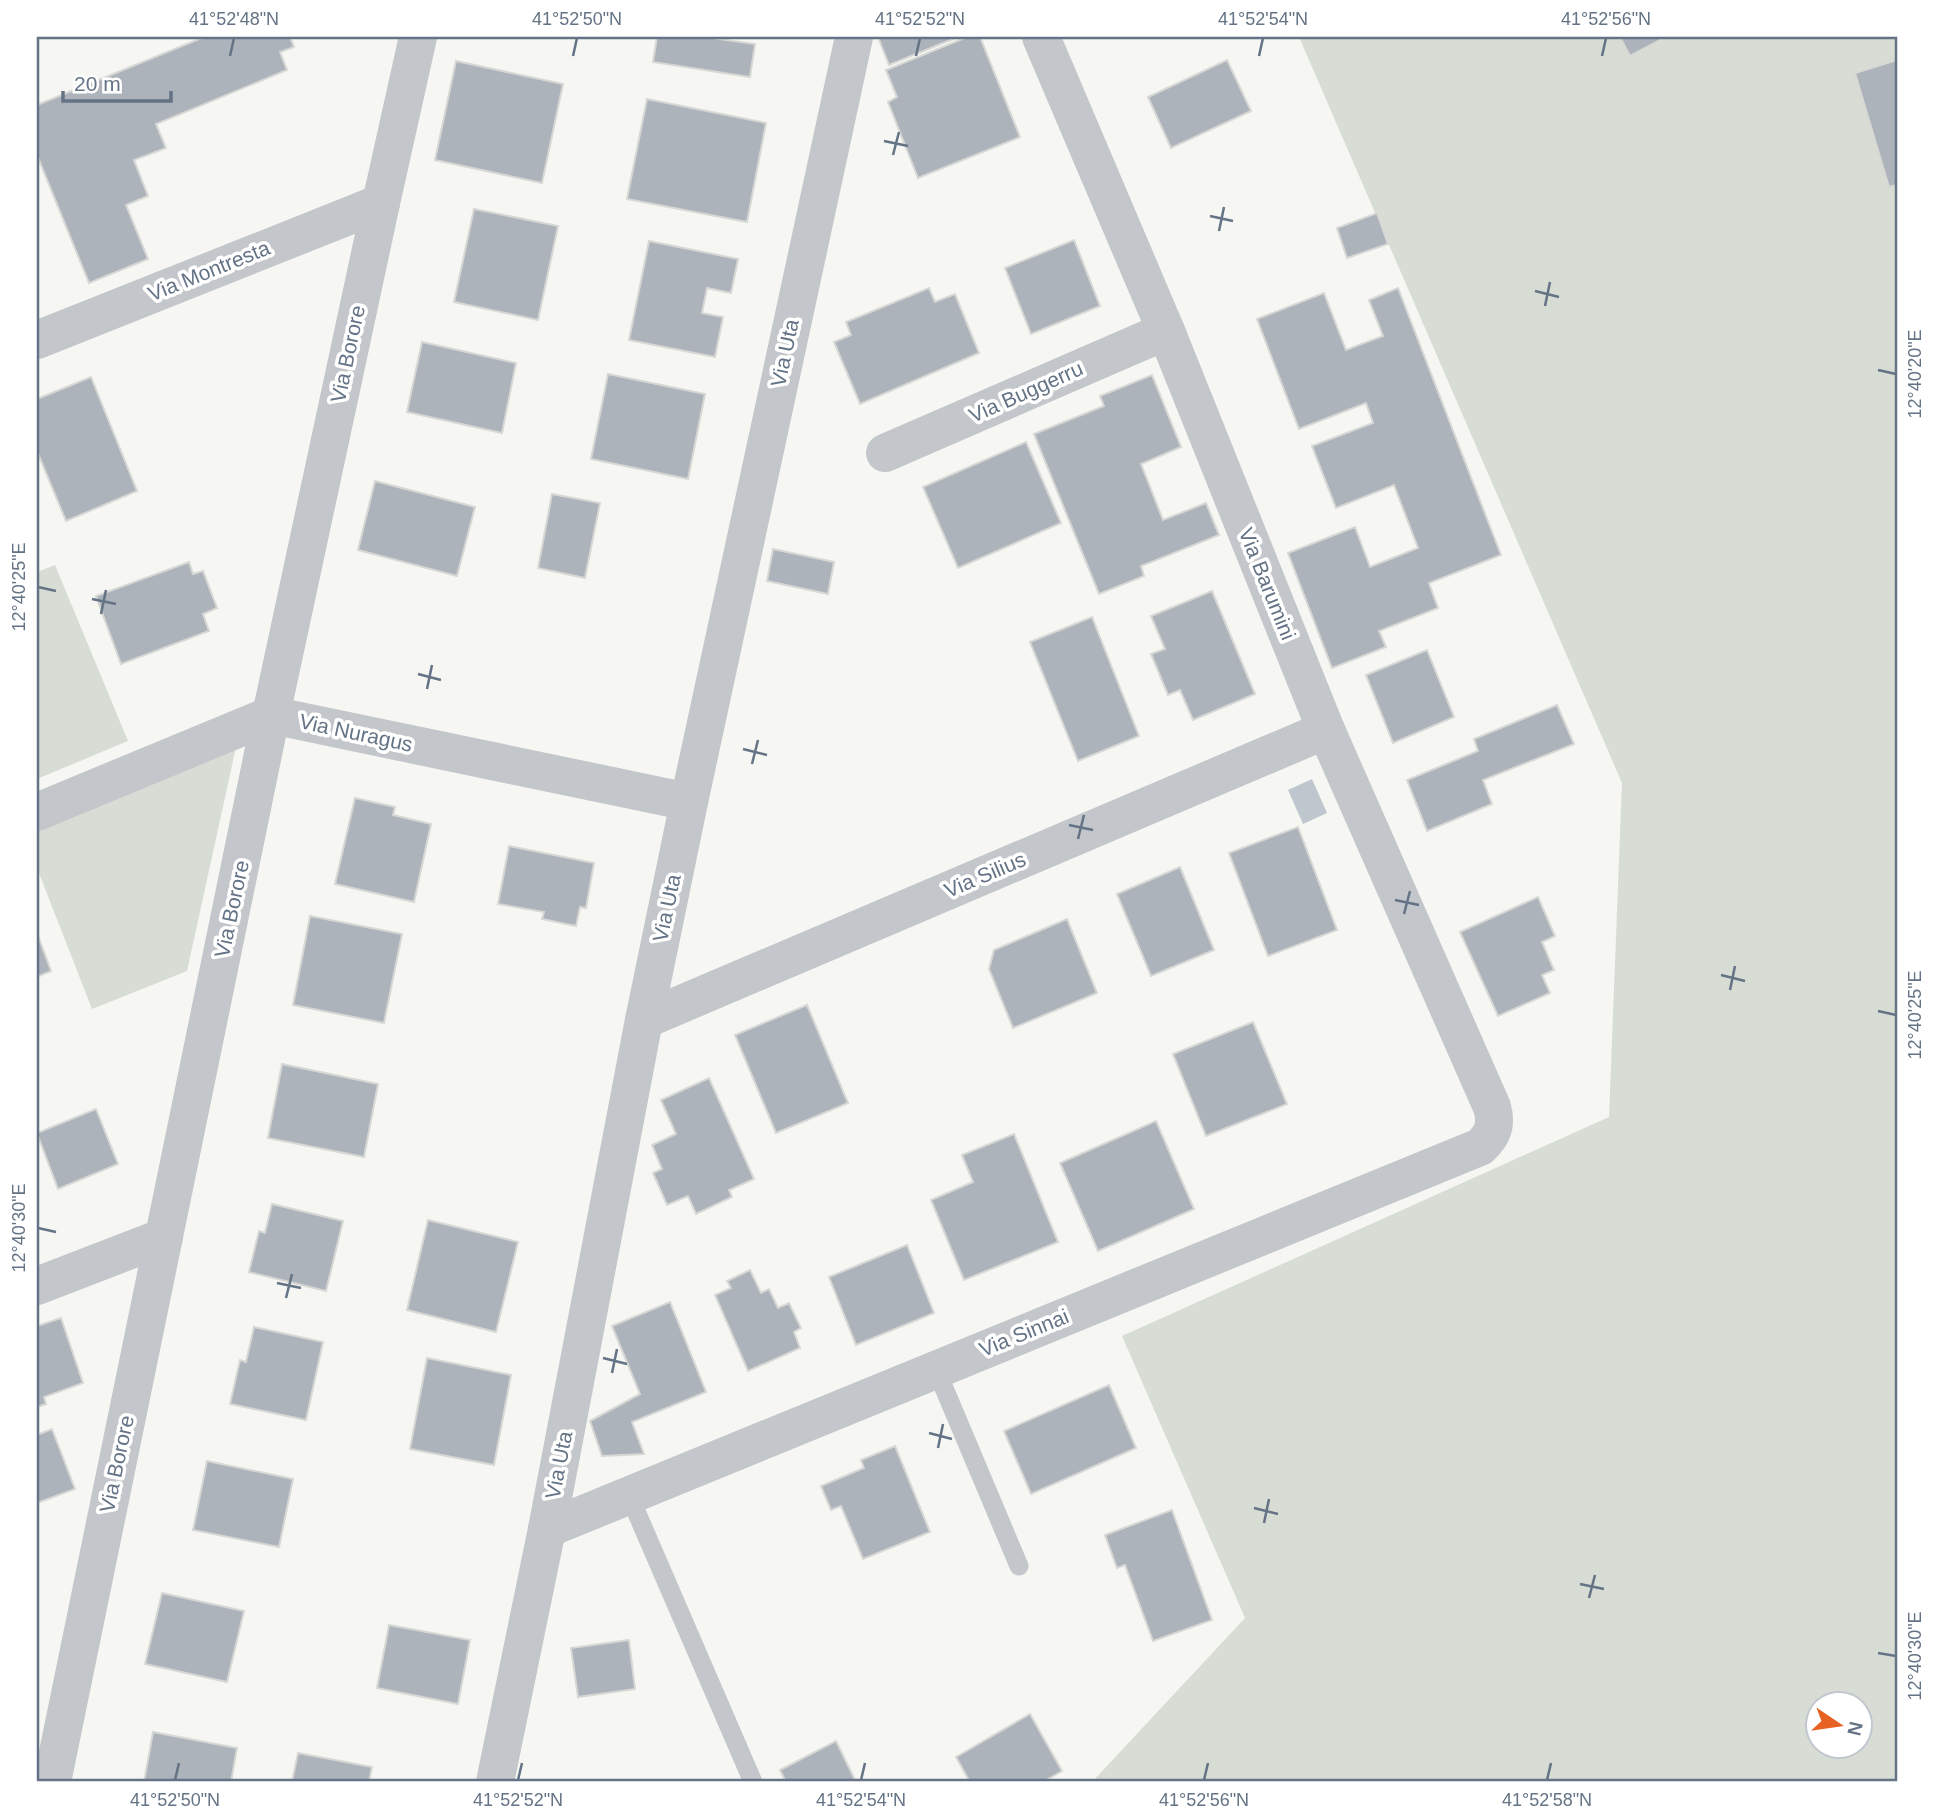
<svg xmlns="http://www.w3.org/2000/svg" width="1934" height="1819" font-family="Helvetica,sans-serif">
  <rect width="100%" height="100%" fill="#f6f6f3"/>
  <g fill="#d7ddd4" fill-rule="evenodd">
    <path d="M1299 37H1897V1782H1092L1245 1618 1122 1336 1609 1117 1622 783ZM1818 1703H1860V1745H1818Z"/>
    <polygon points="55,565 128,741 37,779 37,572"/>
    <polygon points="236,747 187,971 92,1009 37,868 37,827"/>
  </g>
  <polygon fill="#bec7cd" points="1312,779 1327,813 1303,824 1288,790"/>
  <g fill="#adb3ba" stroke="#d7d8d5" stroke-width="2">
    <polygon points="204,37 290,37 294,47 280,52 287,70 156,124 166,148 134,160 148,196 126,205 148,259 89,283 37,155 37,105"/>
    <polygon points="657,37 705,37 755,44 750,77 653,62"/>
    <polygon points="878,37 958,37 889,65"/>
    <polygon points="967,37 980,37 1020,137 918,178 888,102 897,97 886,70"/>
    <polygon points="1620,37 1666,37 1630,56"/>
    <polygon points="1227,60 1251,111 1171,148 1148,97"/>
    <polygon points="1897,60 1897,185 1889,187 1855,73"/>
    <polygon points="456,61 563,84 542,183 435,160"/>
    <polygon points="647,99 766,123 747,222 627,199"/>
    <polygon points="474,209 558,226 538,320 454,302"/>
    <polygon points="1377,213 1388,244 1347,258 1337,228"/>
    <polygon points="1074,240 1100,306 1031,334 1005,268"/>
    <polygon points="649,241 738,259 731,293 707,288 702,313 723,317 715,357 629,340"/>
    <polygon points="929,288 935,302 955,294 979,353 860,404 834,342 851,335 846,322"/>
    <polygon points="1398,288 1501,555 1429,583 1438,608 1379,631 1386,647 1332,668 1288,553 1355,527 1370,567 1418,548 1394,485 1336,508 1312,446 1373,423 1366,403 1299,429 1257,319 1324,293 1346,350 1383,336 1369,300"/>
    <polygon points="422,342 516,363 502,433 407,412"/>
    <polygon points="608,374 705,394 688,479 591,459"/>
    <polygon points="1152,375 1181,447 1141,464 1163,520 1206,503 1219,535 1141,566 1144,576 1099,594 1034,434 1104,406 1100,396"/>
    <polygon points="91,377 137,491 66,521 37,451 37,399"/>
    <polygon points="1026,442 1061,523 958,568 923,487"/>
    <polygon points="375,481 475,507 457,576 358,550"/>
    <polygon points="552,494 600,503 585,578 538,568"/>
    <polygon points="773,549 834,562 828,594 767,581"/>
    <polygon points="189,562 193,574 203,571 217,608 203,614 209,631 121,664 96,596"/>
    <polygon points="1212,591 1255,694 1193,720 1180,690 1168,695 1151,654 1165,649 1151,616"/>
    <polygon points="1092,617 1139,736 1078,761 1030,642"/>
    <polygon points="1427,650 1454,717 1393,743 1366,675"/>
    <polygon points="1557,705 1574,744 1483,780 1492,804 1427,831 1407,780 1478,751 1474,739"/>
    <polygon points="355,798 395,807 393,815 431,824 414,902 335,884"/>
    <polygon points="1298,827 1337,930 1268,956 1229,853"/>
    <polygon points="509,846 594,863 586,908 580,907 576,926 542,919 544,912 498,904"/>
    <polygon points="1180,867 1214,950 1151,976 1117,894"/>
    <polygon points="1538,897 1555,936 1542,942 1554,970 1542,975 1550,993 1498,1016 1460,932"/>
    <polygon points="310,916 402,934 384,1023 293,1005"/>
    <polygon points="1067,919 1097,993 1013,1028 989,969 994,950"/>
    <polygon points="37,933 51,971 37,977"/>
    <polygon points="807,1005 848,1103 776,1133 735,1035"/>
    <polygon points="1253,1022 1287,1104 1206,1136 1173,1054"/>
    <polygon points="282,1064 378,1084 364,1157 268,1138"/>
    <polygon points="709,1078 754,1179 729,1190 732,1197 696,1214 688,1196 667,1205 653,1173 662,1169 652,1145 676,1134 661,1100"/>
    <polygon points="96,1109 118,1164 58,1189 37,1133"/>
    <polygon points="1156,1121 1194,1209 1098,1251 1060,1163"/>
    <polygon points="1014,1134 1058,1242 964,1280 931,1200 973,1182 962,1155"/>
    <polygon points="272,1204 343,1221 326,1291 249,1272 259,1231 265,1233"/>
    <polygon points="428,1220 518,1242 496,1332 407,1310"/>
    <polygon points="907,1245 934,1313 856,1345 829,1277"/>
    <polygon points="750,1270 761,1293 769,1289 778,1308 789,1303 801,1328 794,1332 800,1348 748,1371 715,1295 731,1288 727,1281"/>
    <polygon points="670,1302 706,1392 632,1422 644,1454 602,1456 590,1421 640,1394 612,1326"/>
    <polygon points="61,1318 83,1383 44,1397 46,1404 37,1407 37,1326"/>
    <polygon points="254,1327 323,1342 306,1420 230,1404 240,1360 246,1362"/>
    <polygon points="427,1358 511,1375 494,1465 410,1449"/>
    <polygon points="1109,1385 1136,1448 1031,1494 1004,1431"/>
    <polygon points="52,1429 75,1489 37,1503 37,1435"/>
    <polygon points="895,1446 930,1532 863,1559 841,1506 831,1510 821,1486 864,1468 861,1460"/>
    <polygon points="207,1461 293,1479 279,1547 193,1530"/>
    <polygon points="1172,1510 1212,1620 1153,1641 1125,1565 1117,1568 1105,1535"/>
    <polygon points="162,1593 244,1611 227,1682 145,1664"/>
    <polygon points="389,1625 470,1640 458,1704 377,1688"/>
    <polygon points="629,1640 635,1689 578,1697 571,1648"/>
    <polygon points="1030,1714 1062,1771 1043,1782 970,1782 956,1757"/>
    <polygon points="153,1732 237,1748 231,1782 144,1782"/>
    <polygon points="836,1741 856,1782 786,1782 780,1770"/>
    <polygon points="298,1753 372,1767 369,1782 292,1782"/>
  </g>
  <g fill="none" stroke-linecap="round" stroke-linejoin="round">
    <g stroke="#c3c6ca" stroke-width="19">
      <polyline points="936,1369 1019,1566"/>
      <polyline points="629,1495 753,1782"/>
    </g>
    <g stroke="#c3c6ca" stroke-width="38">
      <polyline points="37,340 381,203"/>
      <polyline points="885,453 1166,331"/>
      <polyline points="37,812 271,715 689,802"/>
      <polyline points="644,1020 1326,730"/>
      <polyline points="37,1286 164,1237"/>
      <path d="M547 1529 1480 1147C1493 1135 1497 1125 1492 1107L1326 730 1166 331 1041 37"/>
      <polyline points="52,1782 271,715 381,203 418,37"/>
      <polyline points="495,1782 547,1529 644,1020 689,802 854,37"/>
    </g>
  </g>
  <path fill="none" stroke="#647385" stroke-width="2.5" d="M230 56 234 38M573 56 577 38M916 56 920 38M1259 56 1263 38M1602 56 1606 38M884 141 908 146M893 155 899 132M1210 216 1233 221M1219 231 1224 207M1535 291 1559 297M1545 306 1550 282M1878 370 1896 374M38 587 56 591M92 599 116 604M101 614 106 590M418 674 441 680M427 689 432 665M743 749 767 755M752 764 758 740M1069 825 1093 830M1078 839 1084 815M1395 900 1419 905M1404 914 1410 891M1721 975 1745 981M1730 990 1735 966M1878 1011 1896 1015M38 1228 56 1232M277 1283 301 1288M286 1298 292 1274M603 1358 627 1364M612 1373 617 1349M929 1433 952 1439M938 1448 943 1424M1254 1508 1278 1514M1264 1523 1269 1499M1580 1584 1604 1589M1589 1598 1595 1575M1878 1653 1896 1656M175 1780 179 1763M518 1780 522 1763M861 1780 865 1763M1204 1780 1208 1763M1547 1780 1551 1763"/>
  <g text-anchor="middle" stroke-width="7" stroke-linejoin="round" paint-order="stroke">
    <g font-size="21" fill="#647385" stroke="#fff">
      <text transform="translate(209 271) rotate(-22)" y="7">Via Montresta</text>
      <text transform="translate(785 353) rotate(-78)" y="7">Via Uta</text>
      <text transform="translate(348 354) rotate(-78)" y="7">Via Borore</text>
      <text transform="translate(1026 392) rotate(-24)" y="7">Via Buggerru</text>
      <text transform="translate(1267 584) rotate(68)" y="7">Via Barumini</text>
      <text transform="translate(356 733) rotate(12)" y="7">Via Nuragus</text>
      <text transform="translate(985 875) rotate(-23)" y="7">Via Silius</text>
      <text transform="translate(667 908) rotate(-78)" y="7">Via Uta</text>
      <text transform="translate(232 909) rotate(-78)" y="7">Via Borore</text>
      <text transform="translate(1024 1333) rotate(-22)" y="7">Via Sinnai</text>
      <text transform="translate(117 1464) rotate(-78)" y="7">Via Borore</text>
      <text transform="translate(559 1465) rotate(-79)" y="7">Via Uta</text>
    </g>
  </g>
  <rect width="1934" height="1819" fill="none" stroke="#ffffff" stroke-width="77"/>
  <g transform="translate(1839 1725) rotate(103)"><circle r="33" fill="#ffffff" stroke="#c1c7ce" stroke-width="2"/>
  <path d="M0-5L12 26L0 18L-12 26Z" fill="#e76222"/>
  <text y="-10" font-size="19" font-weight="bold" text-anchor="middle" fill="#647385">N</text>
  </g>
  <path d="M63 91v10h108v-10" fill="none" stroke="#647385" stroke-width="3.5"/>
  <text x="74" y="91" font-size="21" fill="#647385" stroke="#ffffff" stroke-width="5" paint-order="stroke">20 m</text>
  <rect x="38" y="38" width="1858" height="1742" fill="none" stroke="#647385" stroke-width="2.5"/>
  <g font-size="18" text-anchor="middle" fill="#647385">
    <text x="234" y="25">41°52'48"N</text>
    <text x="577" y="25">41°52'50"N</text>
    <text x="920" y="25">41°52'52"N</text>
    <text x="1263" y="25">41°52'54"N</text>
    <text x="1606" y="25">41°52'56"N</text>
    <text transform="translate(1915 374) rotate(-90)" y="6">12°40'20"E</text>
    <text transform="translate(19 587) rotate(-90)" y="6">12°40'25"E</text>
    <text transform="translate(1915 1015) rotate(-90)" y="6">12°40'25"E</text>
    <text transform="translate(19 1228) rotate(-90)" y="6">12°40'30"E</text>
    <text transform="translate(1915 1656) rotate(-90)" y="6">12°40'30"E</text>
    <text x="175" y="1806">41°52'50"N</text>
    <text x="518" y="1806">41°52'52"N</text>
    <text x="861" y="1806">41°52'54"N</text>
    <text x="1204" y="1806">41°52'56"N</text>
    <text x="1547" y="1806">41°52'58"N</text>
  </g>
</svg>
